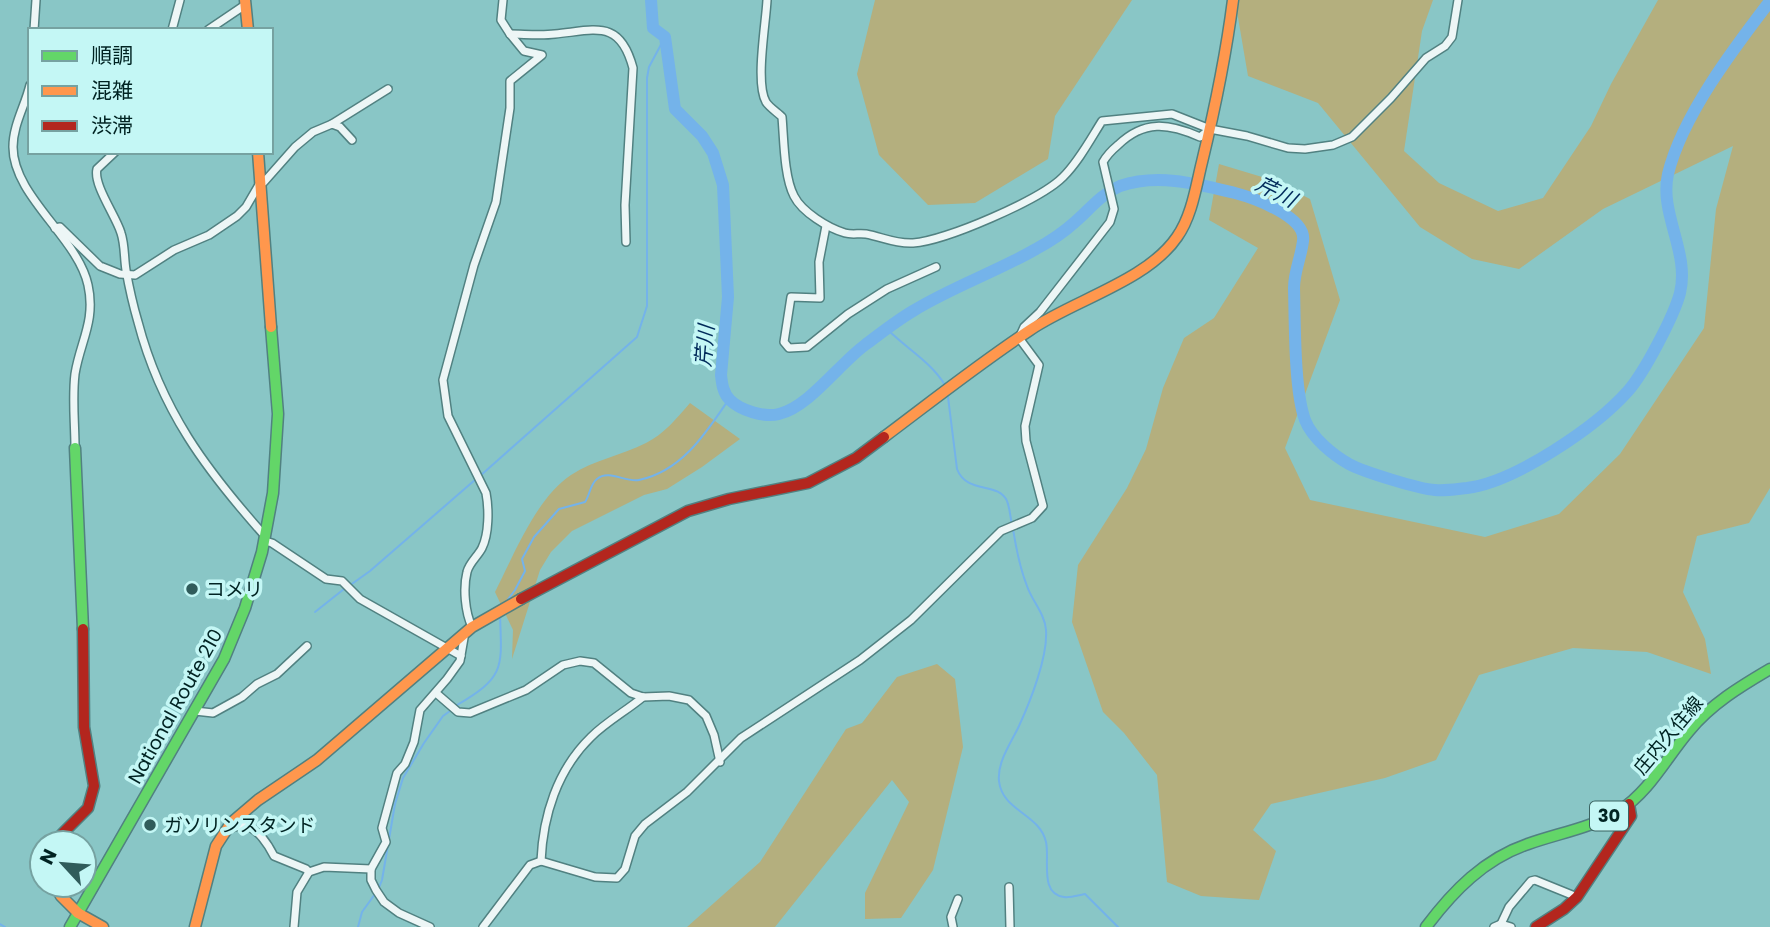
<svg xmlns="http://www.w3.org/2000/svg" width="1770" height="927" font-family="Poppins,'Noto Sans JP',sans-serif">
  <rect width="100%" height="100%" fill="#89c6c6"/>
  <g fill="#b4af7e">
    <polygon points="875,0 1132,0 1055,116 1048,159 975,203 928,205 879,155 857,74"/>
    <polygon points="1235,0 1433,0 1422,31 1404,151 1439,183 1498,211 1543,198 1591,126 1611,84 1658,0 1770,0 1770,488 1749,523 1697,536 1683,592 1705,639 1711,674 1647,652 1573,648 1479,675 1436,760 1385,778 1271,804 1253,830 1276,851 1259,900 1201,896 1167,882 1157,775 1124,733 1103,712 1072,622 1078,565 1127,488 1146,449 1163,388 1184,338 1214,318 1258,248 1209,220 1219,164 1275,181 1310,199 1340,300 1285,448 1310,500 1485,537 1559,514 1620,454 1704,328 1716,209 1733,146 1603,209 1519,269 1472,259 1420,227 1318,103 1248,76"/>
    <path d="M690 403 740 439 702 467 667 489 644 495 572 531 551 552 540 570 512 659 513 630 495 592C514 555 536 498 571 475 594 460 622 455 646 443 664 434 676 419 690 403Z"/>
    <polygon points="937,664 955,679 963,747 933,870 901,918 865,919 865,893 909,802 892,780 775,927 687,927 760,862 846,729 862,723 897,677"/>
  </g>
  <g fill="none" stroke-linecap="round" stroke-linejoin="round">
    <g stroke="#74b3ea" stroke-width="2">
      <path d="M887 329C907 349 930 361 945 385"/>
      <path d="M948 397 957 469C967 495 998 481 1007 501 1010 508 1010 517 1012 524"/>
      <polyline points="480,476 637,337 647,306 647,78 649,67 665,37"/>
      <path d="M1013 529C1016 548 1020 568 1027 586 1032 601 1045 614 1046 630 1048 657 1030 702 1019 726 1011 743 997 762 999 781 1002 811 1040 814 1046 842 1050 859 1039 894 1064 897 1070 898 1079 895 1085 894L1118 927"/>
      <polyline points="349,586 370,571 476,479"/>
      <path d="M506 602 515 590 525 571 522 559 534 537 559 509 585 502C590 495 590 484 597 479 609 469 626 483 639 480 682 471 706 433 729 399"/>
      <polyline points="315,612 344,589"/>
      <path d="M457 705C505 677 502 668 500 616"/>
      <polyline points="378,890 382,880 395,804 403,778 424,743 443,716 450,711"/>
      <polyline points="0,924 5,927"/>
      <polyline points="358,927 362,912 375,894"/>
    </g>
    <path stroke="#74b3ea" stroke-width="12" d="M651 0 653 28 665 37 675 109 702 136 713 153 723 185 728 297 721 375C722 384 723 393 730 400 740 410 764 418 779 414 809 407 840 363 865 345 881 333 896 321 913 311 952 287 996 272 1036 249 1049 242 1064 232 1075 222 1090 209 1101 194 1120 186 1158 173 1198 184 1235 193 1254 198 1307 217 1303 241 1301 258 1294 271 1294 288 1295 321 1294 390 1305 420 1312 438 1333 455 1349 464 1364 472 1419 489 1435 490 1445 491 1457 489 1467 488 1515 482 1596 427 1628 391 1644 373 1674 316 1680 293 1690 252 1659 214 1668 174 1682 116 1734 48 1770 1"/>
    <g stroke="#518181" stroke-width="10">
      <g id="street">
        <path d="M767 0C766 23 755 83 766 102 769 107 778 113 782 117 784 140 784 177 794 196 802 212 828 228 845 233 852 235 859 233 866 234 882 237 895 244 913 243 945 241 1040 200 1063 177 1079 161 1090 140 1102 121L1172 114 1210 129 1247 136 1288 148 1305 149 1333 145 1352 137 1391 98 1426 58 1445 46 1452 37 1458 0"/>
        <polyline points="34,30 36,0"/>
        <polyline points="172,30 180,0"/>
        <polyline points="208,30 245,5"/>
        <path d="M510 34C524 34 540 36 555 34 596 30 620 19 633 68L625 205 626 242"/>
        <path d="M30 85C25 106 13 125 13 147 13 196 78 238 88 285 96 321 80 342 75 374 72 399 75 423 75 448"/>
        <polyline points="332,124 388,89"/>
        <path d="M115 152 97 169C93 185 116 216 121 233 125 245 124 258 126 270 129 287 133 305 138 322 161 410 206 470 265 536"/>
        <polyline points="826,226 819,262 820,298 791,297 784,342 789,348 807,347 848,314 887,289 936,267"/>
        <polyline points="55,228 60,227 100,266 120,274 135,275 174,250 209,235 237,216 246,207 260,183 264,182 295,147 313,132 332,124 340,127 352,140"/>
        <polyline points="265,541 272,543 326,579 342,581 360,599 461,656"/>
        <path d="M472 627C465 612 463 588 467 572 469 563 478 556 482 548 489 534 489 509 486 493L448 416 443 380 474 265 496 202 510 108V81L542 55 524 51 510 34 501 20 503 0"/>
        <polyline points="436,693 458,712 470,713 526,690 563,665 580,661 594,663 631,693 643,697 669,696 689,700 706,716 714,735 720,762"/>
        <polyline points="195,711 213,713 242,697 257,684 277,674 307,646"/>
        <path d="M227 829C232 828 240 825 245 826 258 828 269 846 274 856L306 869 309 872"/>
        <path d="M541 861C543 816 557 770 591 737 606 722 626 711 643 697"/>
        <polyline points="1009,887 1010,927"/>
        <polyline points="1501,924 1509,907 1531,881 1535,880 1577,897"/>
        <polyline points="294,927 297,892 309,872 324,867 371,869"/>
        <polyline points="430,927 399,913 384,902 376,890 371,880 371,869 386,842 382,828 397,773 405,764 414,742 420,710 447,679 460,661 464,638 462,635"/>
        <path d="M483 927 530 865 541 861 595 877 617 878 625 869 635 836 645 824 687 792 741 738 860 660 911 620 1001 531 1032 518 1043 506 1026 441 1025 426 1039 365 1019 338 1024 327 1040 312 1110 222 1114 209 1103 162C1107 155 1112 150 1118 145 1144 120 1168 123 1200 137L1210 129"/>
        <polyline points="953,927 951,917 958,899"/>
        <polyline points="1494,927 1501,924 1511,927"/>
      </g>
    </g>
    <g stroke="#518181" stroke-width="13">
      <g id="fast">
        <polyline points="75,448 83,629"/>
        <polyline points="70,927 224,659 245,608 262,552 273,493 278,414 271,327"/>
        <path d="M1426 927C1453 891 1484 859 1528 844 1559 833 1591 828 1619 811 1650 791 1666 758 1689 731 1711 704 1741 686 1770 669"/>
      </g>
    </g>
    <g stroke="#518181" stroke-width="13">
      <g id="slow">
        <polyline points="245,0 248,30"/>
        <polyline points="258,152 271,327"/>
        <path d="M884 437C932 401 980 363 1030 330 1074 300 1147 281 1177 237 1192 216 1196 186 1202 162 1215 108 1226 55 1233 0"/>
        <polyline points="55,885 61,896 78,913"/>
        <polyline points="78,913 103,927"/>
        <polyline points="195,927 216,846 231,823 258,800 317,760 472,627 521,599"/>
      </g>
    </g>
    <g stroke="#518181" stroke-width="13">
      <g id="jam">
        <polyline points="521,599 688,511 729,499 808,483 856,458 884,437"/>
        <polyline points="57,843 62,834 88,808 94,786 84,727 83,629"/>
        <polyline points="1536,927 1564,909 1577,897 1631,816 1629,804"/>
      </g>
    </g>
    <use href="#street" stroke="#edf6f6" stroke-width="7"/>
    <use href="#fast" stroke="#63d668" stroke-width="10"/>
    <use href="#slow" stroke="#ff974d" stroke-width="10"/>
    <use href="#jam" stroke="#b3261e" stroke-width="10"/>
  </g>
  <g fill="#305c5b" stroke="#c4f7f5" stroke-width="2.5">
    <circle cx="192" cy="589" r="7"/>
    <circle cx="150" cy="825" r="7"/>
  </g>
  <g text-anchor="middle" stroke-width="7" stroke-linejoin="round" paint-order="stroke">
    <rect fill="#c4f7f5" stroke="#3b6361" stroke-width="2" x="1590" y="801.5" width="38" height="29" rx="5"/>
    <g font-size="18" font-weight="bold" fill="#002322">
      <text x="1609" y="822">30</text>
    </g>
    <g font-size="19" fill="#002322" stroke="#c4f7f5" text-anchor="start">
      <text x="206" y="596">コメリ</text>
      <text x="164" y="832">ガソリンスタンド</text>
    </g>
    <g font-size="19" fill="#002322" stroke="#c4f7f5">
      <text transform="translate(175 706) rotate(-61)" y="7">National Route 210</text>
      <text transform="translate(1668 735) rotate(-50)" y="7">庄内久住線</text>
    </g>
    <g font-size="21" font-style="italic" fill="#002a5a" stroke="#c4f7f5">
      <text transform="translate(1276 192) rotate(27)" y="7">芹川</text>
      <text transform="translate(705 346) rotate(-85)" y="7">芹川</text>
    </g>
  </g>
  <rect x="28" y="28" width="245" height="126" fill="#c4f7f5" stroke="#76a2a1" stroke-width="2"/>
  <rect x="42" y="51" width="35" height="10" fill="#63d668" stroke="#76a2a1" stroke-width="2"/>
  <text x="91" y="63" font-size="21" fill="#002322">順調</text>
  <rect x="42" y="86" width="35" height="10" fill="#ff974d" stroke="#76a2a1" stroke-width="2"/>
  <text x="91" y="98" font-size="21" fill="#002322">混雑</text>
  <rect x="42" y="121" width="35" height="10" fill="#b3261e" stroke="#76a2a1" stroke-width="2"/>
  <text x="91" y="133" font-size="21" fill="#002322">渋滞</text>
  <g transform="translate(63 864) rotate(296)"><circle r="33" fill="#c4f7f5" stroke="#76a2a1" stroke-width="2"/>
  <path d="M0-5L12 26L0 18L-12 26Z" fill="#305c5b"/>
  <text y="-10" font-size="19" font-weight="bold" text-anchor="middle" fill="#002322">N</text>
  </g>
</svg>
